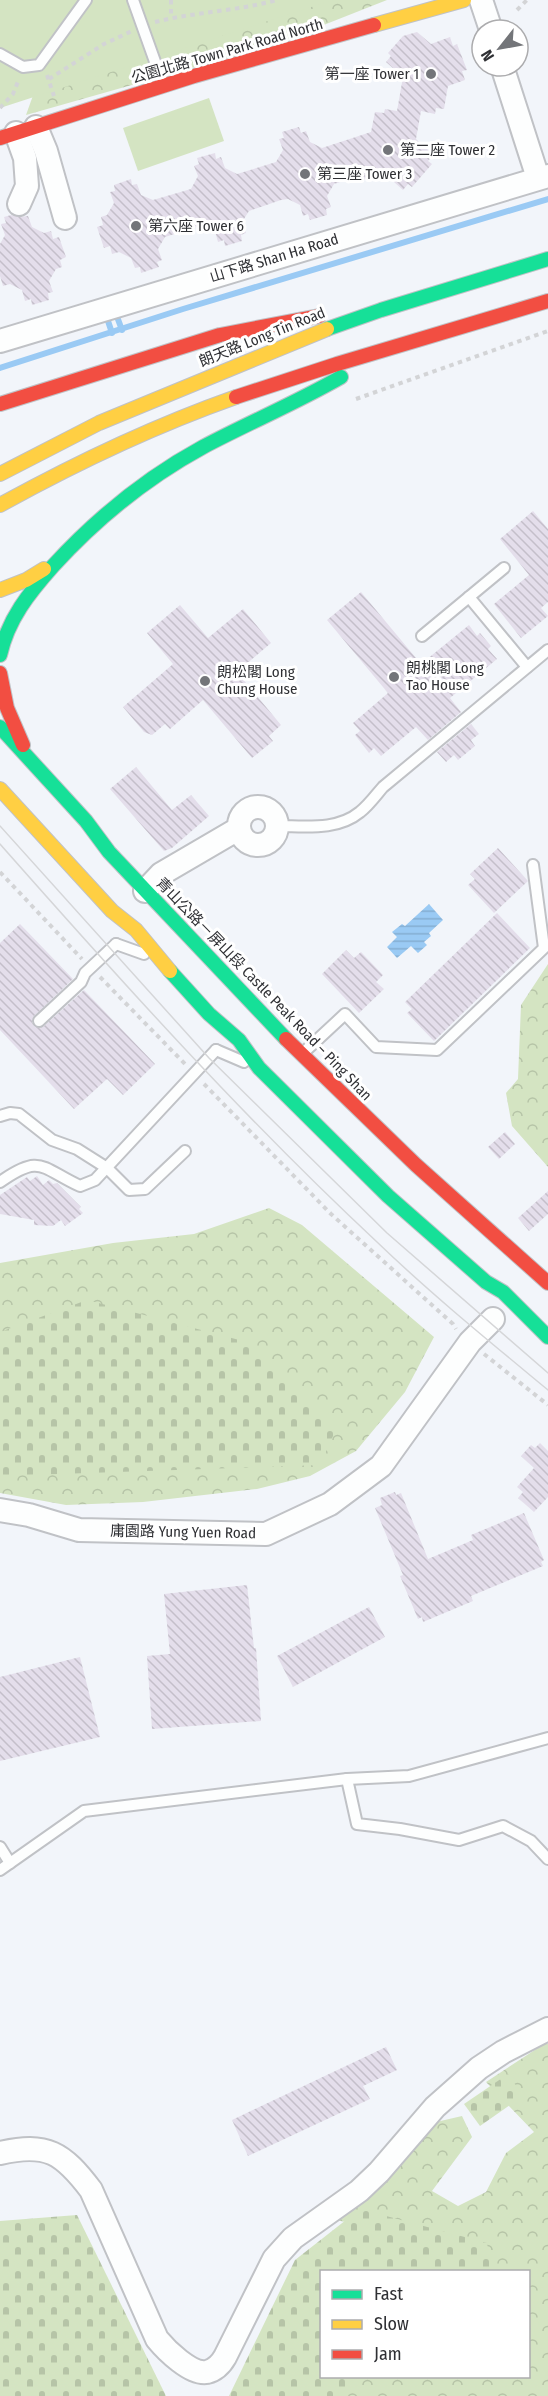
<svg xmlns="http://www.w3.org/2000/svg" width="548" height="2396" font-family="'Fira Sans Condensed','Noto Sans TC',sans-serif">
  <defs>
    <pattern id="forest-crowns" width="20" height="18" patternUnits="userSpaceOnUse" patternTransform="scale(1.5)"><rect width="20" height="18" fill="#d4e4c2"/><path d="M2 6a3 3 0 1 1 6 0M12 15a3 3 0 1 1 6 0" fill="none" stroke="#b6c4a7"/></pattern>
    <pattern id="cemetery-stones" width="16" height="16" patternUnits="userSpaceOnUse" patternTransform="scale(1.5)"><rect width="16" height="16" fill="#d4e4c2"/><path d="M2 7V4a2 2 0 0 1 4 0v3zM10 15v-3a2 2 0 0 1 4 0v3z" fill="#b6c4a7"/></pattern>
    <pattern id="water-rules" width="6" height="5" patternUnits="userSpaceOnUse" patternTransform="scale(1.5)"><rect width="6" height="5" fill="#9acaf4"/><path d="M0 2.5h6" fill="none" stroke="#85aed2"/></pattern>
    <pattern id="building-back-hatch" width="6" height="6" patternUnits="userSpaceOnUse" patternTransform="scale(1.5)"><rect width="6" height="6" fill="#e4deeb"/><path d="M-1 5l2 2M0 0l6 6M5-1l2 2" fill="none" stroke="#c4bfca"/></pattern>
  </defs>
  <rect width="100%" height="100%" fill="#f2f5fa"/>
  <g fill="url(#forest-crowns)">
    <polygon points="109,0 387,0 273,45 26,115 60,20"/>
    <polygon points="548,964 548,1167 512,1126 506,1093 518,1079 521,1005"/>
    <polygon points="269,1208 302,1225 434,1337 405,1392 356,1451 310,1476 257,1489 143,1502 66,1505 0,1493 0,1263 113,1243 194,1234"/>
    <polygon points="544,2044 548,2044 548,2396 273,2396 322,2376 528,2376 528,2272 487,2271 363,2226 323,2217 419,2126 462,2116 472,2137 432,2191 458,2206 486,2192 506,2153 534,2132 486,2082"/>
  </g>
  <g fill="url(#cemetery-stones)">
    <polygon points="87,1300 243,1341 337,1427 320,1465 0,1476 0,1332"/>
    <polygon points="508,2074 523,2096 480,2126 464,2104"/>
    <polygon points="360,2209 487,2243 492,2271 322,2272 322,2376 364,2377 346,2396 229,2396 295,2260"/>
    <polygon points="77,2215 166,2396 0,2396 0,2221"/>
  </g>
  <g fill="#d4e4c2">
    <polygon points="0,0 333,0 0,108"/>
    <polygon points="209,98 224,141 138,171 123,128"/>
  </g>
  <polygon fill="url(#water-rules)" points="429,904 443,920 429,933 431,936 424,942 427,945 418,953 411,946 397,958 387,947 397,937 392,932 402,924 405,926"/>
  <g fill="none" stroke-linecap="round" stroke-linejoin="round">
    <g stroke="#9acaf4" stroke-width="6">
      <polyline points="116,314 122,330"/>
      <polyline points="107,318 112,333"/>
      <polyline points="0,368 183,309 548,199"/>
    </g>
  </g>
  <g fill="url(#building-back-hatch)">
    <polygon points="417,32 431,44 450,37 453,46 457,44 467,70 462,71 465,80 448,86 444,109 436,108 435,114 421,111 416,139 433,155 428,161 432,164 412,187 408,184 403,190 385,174 363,180 361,175 334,184 327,196 331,207 326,209 327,215 310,220 308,214 303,216 300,205 288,199 281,200 249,211 242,222 246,233 241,235 242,241 225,246 224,240 218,242 215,231 203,225 165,237 158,249 162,260 157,262 159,267 141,273 140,267 135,268 131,258 119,252 112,254 110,246 104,248 97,227 103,225 101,217 107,215 114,203 110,192 115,191 114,185 131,179 132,185 137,184 141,195 153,200 191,189 198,176 194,166 199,164 197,158 215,153 216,159 221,157 225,168 237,174 276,162 283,150 279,139 284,138 282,132 299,127 301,133 306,131 310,142 322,148 371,132 375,112 384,113 385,109 397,111 403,77 386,62 391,56 388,53 403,36"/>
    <polygon points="11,215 20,217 28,216 32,227 44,233 51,231 53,239 59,237 66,257 60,260 62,267 56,269 49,281 53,292 48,293 49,300 32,305 31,299 25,301 22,290 10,284 3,286 0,276 0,244 5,235 1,224 6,223 4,217"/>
    <polygon points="533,511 548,529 548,602 541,608 548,616 521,638 494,604 529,575 500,539"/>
    <polygon points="361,592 421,664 469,625 477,636 480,633 491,646 488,649 497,659 450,698 461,712 428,740 416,727 381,756 374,748 369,753 355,735 360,731 353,723 388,693 327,620"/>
    <polygon points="180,605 208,638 243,609 271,643 237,672 281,725 269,736 273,741 252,758 203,700 170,729 165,724 152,735 144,732 123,707 173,664 147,633"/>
    <polygon points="471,724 479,734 471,740 475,746 458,760 454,755 446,762 437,752"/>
    <polygon points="136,767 172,810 191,795 209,816 172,848 164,851 110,789"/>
    <polygon points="498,848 528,881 494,913 468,885 475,879 470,874"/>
    <polygon points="497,913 530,948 434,1041 407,1013 412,1009 405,1002"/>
    <polygon points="20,924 73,979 34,1016 32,1022 34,1026 40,1028 44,1026 84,990 155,1064 123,1095 107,1079 74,1109 0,1030 0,943"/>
    <polygon points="346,950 354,958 361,952 383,975 376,982 384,989 359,1013 322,974"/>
    <polygon points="505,1132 515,1144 499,1159 488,1147"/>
    <polygon points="37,1176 43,1185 49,1180 53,1184 57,1183 81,1207 79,1209 83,1213 65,1226 61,1220 53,1226 34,1225 34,1220 0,1214 0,1195 27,1177 30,1181"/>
    <polygon points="548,1191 548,1214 529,1231 518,1218"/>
    <polygon points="540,1443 548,1451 548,1497 534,1512 518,1498 523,1492 517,1487 534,1468 521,1456 531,1445 535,1448"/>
    <polygon points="395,1492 396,1495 401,1493 428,1559 473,1540 471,1535 524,1513 544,1560 541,1562 543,1566 471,1596 473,1601 423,1622 422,1617 418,1619 400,1576 403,1575 375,1508 382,1505 380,1498"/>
    <polygon points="247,1585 254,1648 256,1648 261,1721 152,1729 147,1656 170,1654 164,1594"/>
    <polygon points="369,1607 385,1637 293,1687 277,1656"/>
    <polygon points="80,1657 100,1737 0,1761 0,1677"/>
    <polygon points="386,2047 397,2070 363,2086 370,2099 248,2156 232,2120"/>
  </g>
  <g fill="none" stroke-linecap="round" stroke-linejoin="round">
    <g stroke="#c0c2c6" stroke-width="14">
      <g id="lane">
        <polyline points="133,0 163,84"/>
        <polyline points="0,54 23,67 39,65 86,0"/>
        <polyline points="469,597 527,667"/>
        <polyline points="422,636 504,568"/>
        <path d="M277 826C305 826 337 831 360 812 369 805 376 795 383 787L548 650"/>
        <polyline points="116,944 144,954"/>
        <polyline points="39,1021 81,982 85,973 116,944"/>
        <polyline points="216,1050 244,1062"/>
        <polyline points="303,1053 345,1014 376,1047 437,1050 544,948 533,865"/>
        <polyline points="0,1116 10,1113 19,1114 52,1140 77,1149 107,1168 129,1190 145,1189 185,1151"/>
        <path d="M0 1182C41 1153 41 1168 80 1186L95 1180 216 1050"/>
        <polyline points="347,1779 357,1824 400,1829 459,1840 503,1826 531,1841 548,1859"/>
        <polyline points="0,1847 10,1863"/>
        <polyline points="0,1870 84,1811 347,1779 409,1776 548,1738"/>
      </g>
    </g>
    <g stroke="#c0c2c6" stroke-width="26">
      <g id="street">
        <polyline points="481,0 491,30"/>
        <polyline points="502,66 538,178"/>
        <polyline points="36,127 46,151 65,218"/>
        <polyline points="16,133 25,158 27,186 19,204"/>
        <polyline points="0,341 548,176"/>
        <circle cx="258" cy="826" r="19"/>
        <polyline points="145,891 161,874 238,829"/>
        <polyline points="0,1510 29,1515 79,1530 266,1534 330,1504 381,1466 470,1342 493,1319"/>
        <path d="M0 2153C47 2142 63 2153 91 2190L157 2339C166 2350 191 2375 207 2372 215 2370 221 2364 225 2357L274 2259 293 2238 359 2191 379 2172 435 2107 479 2068 503 2052 548 2029"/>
      </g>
    </g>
    <g stroke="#c0c2c6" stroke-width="16">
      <g id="fast">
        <polyline points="327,329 381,310 548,259"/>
        <path d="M0 655C8 619 29 593 53 566 96 519 146 478 203 447 248 423 296 403 341 377"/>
        <polyline points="0,727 86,821 109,852 286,1039"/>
        <polyline points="170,971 209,1014 239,1040 259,1068 388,1196 486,1282 503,1292 548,1337"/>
      </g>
    </g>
    <g stroke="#c0c2c6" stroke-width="16">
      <g id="slow">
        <polyline points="374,25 464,0"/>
        <polyline points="0,474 99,423 327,329"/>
        <path d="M0 505C76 463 154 426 236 397"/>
        <polyline points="0,590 26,580 44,569"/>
        <polyline points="0,789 112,911 136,930 170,971"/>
      </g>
    </g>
    <g stroke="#c0c2c6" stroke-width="16">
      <g id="jam">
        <polyline points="0,138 194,76 374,25"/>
        <polyline points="236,397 337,364 548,301"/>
        <polyline points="0,404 220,335 319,316"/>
        <polyline points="0,673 7,708 23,745"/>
        <polyline points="286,1039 416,1165 548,1283"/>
      </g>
    </g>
    <g stroke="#d3d4d6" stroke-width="4" stroke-dasharray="4.5 4.5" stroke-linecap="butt">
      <polyline points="171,0 171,18"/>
      <polyline points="517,10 527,0"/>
      <path d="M155 22C195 12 237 11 277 0"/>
      <polyline points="478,45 482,57"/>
      <polyline points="47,75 54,96"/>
      <polyline points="49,79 104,44 132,31"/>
      <polyline points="0,108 13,94 19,79"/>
      <polyline points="356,399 548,331"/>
      <polyline points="0,872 82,959"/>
      <polyline points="100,977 185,1064"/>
      <polyline points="204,1084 331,1214 453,1324 456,1329"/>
      <polyline points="484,1354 548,1405"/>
    </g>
    <use href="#lane" stroke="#fdfefe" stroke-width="10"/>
    <use href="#street" stroke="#fdfefe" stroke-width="22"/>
    <use href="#fast" stroke="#16e098" stroke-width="14"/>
    <use href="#slow" stroke="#ffcf43" stroke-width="14"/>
    <use href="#jam" stroke="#f24e42" stroke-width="14"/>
    <g stroke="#d5d6d8" stroke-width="1.5">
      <polyline points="0,826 209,1058 387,1233 548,1373"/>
      <path d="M0 844C121 981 243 1117 377 1242 431 1294 490 1342 548 1390"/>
    </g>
  </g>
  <g fill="#737579" stroke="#fff" stroke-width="2">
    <circle cx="431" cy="74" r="6"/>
    <circle cx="388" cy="150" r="6"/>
    <circle cx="305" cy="174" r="6"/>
    <circle cx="136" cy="226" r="6"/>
    <circle cx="394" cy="677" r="6"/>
    <circle cx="205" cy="681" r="6"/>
  </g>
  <g text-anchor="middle" stroke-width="6" stroke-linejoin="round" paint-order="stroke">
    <g font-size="15" fill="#2f3034" stroke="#fff">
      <text transform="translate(227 51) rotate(-16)" y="5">公園北路 Town Park Road North</text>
      <text transform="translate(274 258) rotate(-17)" y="5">山下路 Shan Ha Road</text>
      <text transform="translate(262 337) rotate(-22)" y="5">朗天路 Long Tin Road</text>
      <text transform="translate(264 989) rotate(46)" y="5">青山公路－屏山段 Castle Peak Road – Ping Shan</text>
      <text transform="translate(183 1532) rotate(1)" y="5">庸園路 Yung Yuen Road</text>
    </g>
    <g font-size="15" fill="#2f3034" stroke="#fff" text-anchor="start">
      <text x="419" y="79" text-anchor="end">第一座 Tower 1</text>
      <text x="400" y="155">第二座 Tower 2</text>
      <text x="317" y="179">第三座 Tower 3</text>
      <text x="148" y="231">第六座 Tower 6</text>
      <text x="406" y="673">朗桃閣 Long<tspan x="406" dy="17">Tao House</tspan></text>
      <text x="217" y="677">朗松閣 Long<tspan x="217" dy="17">Chung House</tspan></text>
    </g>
  </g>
  <rect x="320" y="2270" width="210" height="108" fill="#ffffff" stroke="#acacae" stroke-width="1.5"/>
  <rect x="332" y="2290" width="30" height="9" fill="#16e098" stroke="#acacae" stroke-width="1.5"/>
  <text x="374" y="2300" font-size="18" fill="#2f3034">Fast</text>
  <rect x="332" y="2320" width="30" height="9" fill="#ffcf43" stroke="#acacae" stroke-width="1.5"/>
  <text x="374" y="2330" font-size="18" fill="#2f3034">Slow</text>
  <rect x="332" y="2350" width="30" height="9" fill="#f24e42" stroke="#acacae" stroke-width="1.5"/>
  <text x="374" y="2360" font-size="18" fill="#2f3034">Jam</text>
  <g transform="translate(500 48) rotate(239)"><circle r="28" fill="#ffffff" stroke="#acacae" stroke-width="1.5"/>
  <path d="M0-4.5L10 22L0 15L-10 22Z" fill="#737579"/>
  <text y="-9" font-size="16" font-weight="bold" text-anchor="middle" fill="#2f3034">N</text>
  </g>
</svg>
